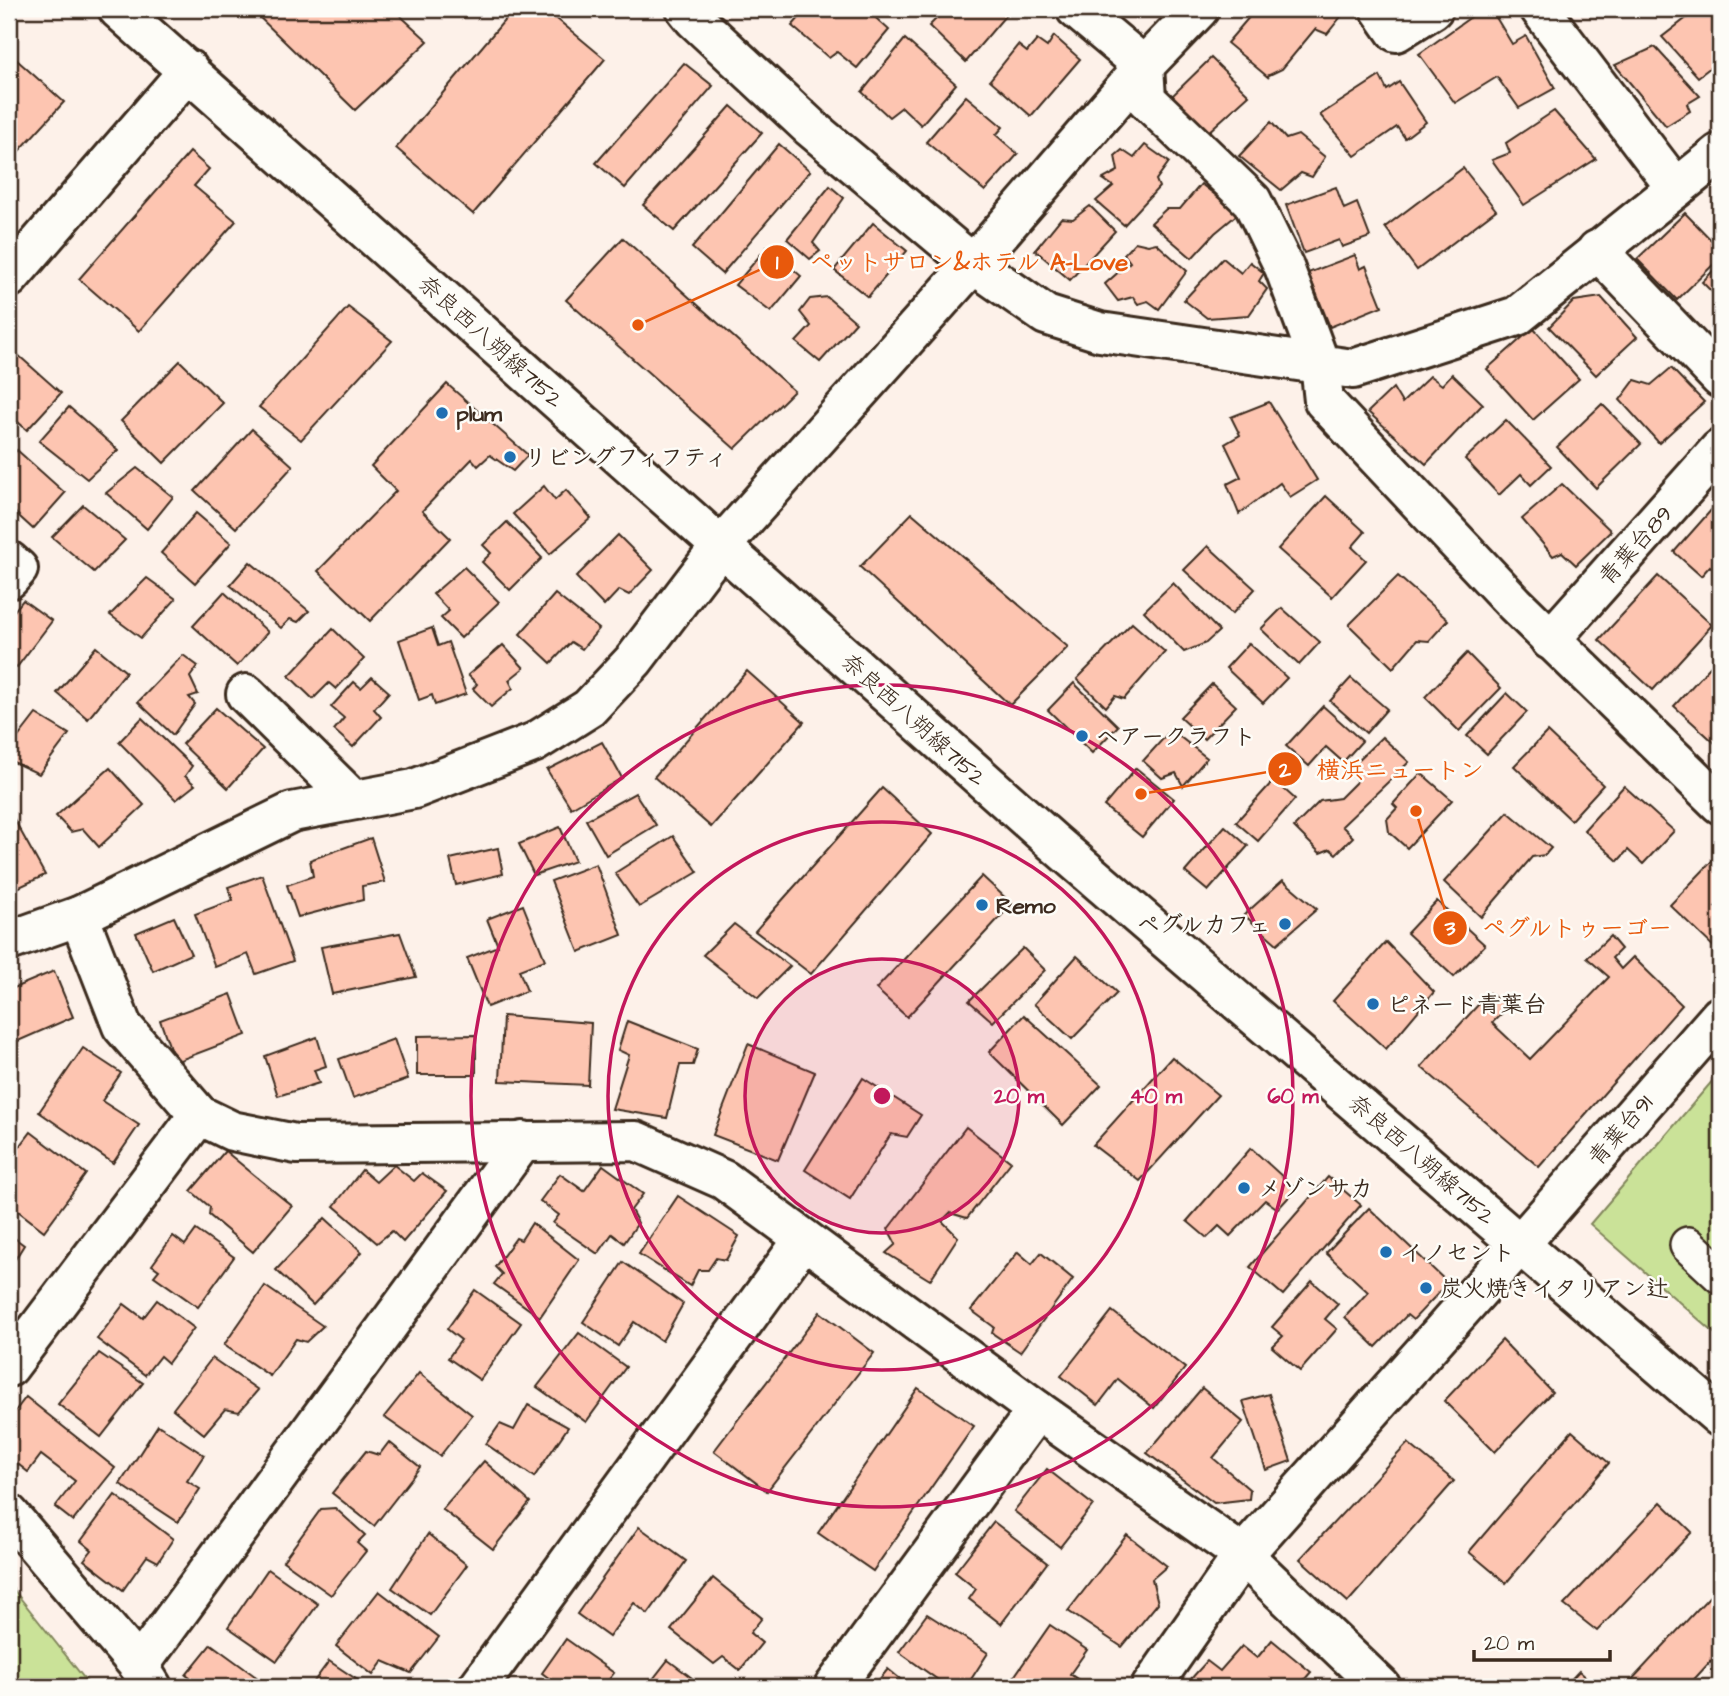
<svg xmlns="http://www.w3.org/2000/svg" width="1729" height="1696" font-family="'Architects Daughter','Klee One',sans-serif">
  <rect width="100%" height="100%" fill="#fdf1e9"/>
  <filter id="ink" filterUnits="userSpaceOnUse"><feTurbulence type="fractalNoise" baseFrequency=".0143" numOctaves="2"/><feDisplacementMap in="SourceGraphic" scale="14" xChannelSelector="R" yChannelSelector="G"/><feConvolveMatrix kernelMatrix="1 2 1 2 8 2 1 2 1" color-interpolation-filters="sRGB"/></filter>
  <g filter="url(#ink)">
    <g fill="#cae298" stroke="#82865b" stroke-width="2">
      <polygon points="1720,1072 1720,1338 1590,1224"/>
      <polygon points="9,1584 91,1687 9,1687"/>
    </g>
    <g fill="#fdc5b1" stroke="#3b2a1e" stroke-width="2">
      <polygon points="251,9 393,9 428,41 355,110"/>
      <polygon points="514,9 545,9 605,59 473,214 396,148"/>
      <polygon points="807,9 866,9 889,30 857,68 837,52 829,58 792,26"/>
      <polygon points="946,9 1011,9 966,62 929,26"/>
      <polygon points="1256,9 1347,9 1327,34 1315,29 1282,69 1267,76 1269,78 1227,43"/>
      <polygon points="1482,9 1491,9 1512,44 1526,36 1555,88 1519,108 1497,77 1455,103 1419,54"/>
      <polygon points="1698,9 1720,9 1720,60 1698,77 1662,37"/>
      <polygon points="1054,36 1080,59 1031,116 990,80 1018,45 1027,52 1037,40 1047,47"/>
      <polygon points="905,39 956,84 921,125 902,107 889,117 862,92"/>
      <polygon points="1655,47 1700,96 1687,104 1690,111 1666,126 1615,65"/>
      <polygon points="9,53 64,102 9,162"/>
      <polygon points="1211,58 1249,95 1207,133 1172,96"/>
      <polygon points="684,63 713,86 625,188 596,163"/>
      <polygon points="1380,76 1387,90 1399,82 1426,122 1405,138 1397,127 1355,156 1320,115"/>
      <polygon points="966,96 1003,127 996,135 1018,154 985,191 926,142"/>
      <polygon points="731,106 762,133 674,231 643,205"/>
      <polygon points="1554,111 1596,159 1524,205 1492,160 1510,153 1506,143"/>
      <polygon points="1271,122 1286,139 1298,135 1325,157 1312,177 1301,173 1281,190 1239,156"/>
      <polygon points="779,144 810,171 722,274 692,248"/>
      <polygon points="1145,145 1169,162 1156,180 1159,187 1124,225 1096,201 1113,186 1103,179 1118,171 1115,156 1122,150 1134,158"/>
      <polygon points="190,152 209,169 194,186 236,221 139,331 79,279"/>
      <polygon points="1463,168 1496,210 1417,270 1385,227"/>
      <polygon points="1201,184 1239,213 1215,233 1192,258 1151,223 1166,209 1180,209"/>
      <polygon points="830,186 844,198 813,243 820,251 810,259 787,239"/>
      <polygon points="1336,187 1344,209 1357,203 1370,237 1342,247 1339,240 1304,253 1286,205"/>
      <polygon points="1090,206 1115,231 1070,280 1035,250 1061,218 1073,219"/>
      <polygon points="1685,213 1720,249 1720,258 1677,300 1637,259"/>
      <polygon points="873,223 907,251 868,297 834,270"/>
      <polygon points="623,238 794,391 735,449 566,300"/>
      <polygon points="1135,242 1148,245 1156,243 1187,271 1159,309 1148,301 1138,304 1133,297 1118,301 1105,284 1130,262 1124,254"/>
      <polygon points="767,247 801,276 771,312 735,285"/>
      <polygon points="1355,255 1360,269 1366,266 1382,306 1330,327 1308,273"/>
      <polygon points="1223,258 1241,273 1250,262 1264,273 1259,281 1267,289 1249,315 1207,318 1184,300"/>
      <polygon points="1720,264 1720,300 1702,282"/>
      <polygon points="827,297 856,322 820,362 796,342 811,326 800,312 810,299"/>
      <polygon points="1601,297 1637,337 1596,375 1549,327 1574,301"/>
      <polygon points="348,307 392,341 301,440 259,407"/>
      <polygon points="1533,328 1579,379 1533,420 1487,369"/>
      <polygon points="9,347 61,393 27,430 9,414"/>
      <polygon points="180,361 223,403 164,463 121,421"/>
      <polygon points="1671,368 1704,402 1659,443 1620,400 1635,380 1651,385"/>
      <polygon points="1452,374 1483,404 1426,464 1368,412 1393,388 1402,403 1430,376 1442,385"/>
      <polygon points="447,384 528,455 513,471 490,455 478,466 472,459 422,511 450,538 370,621 318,571 396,491 371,466"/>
      <polygon points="1269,402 1317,480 1290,497 1280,483 1239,514 1227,484 1241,477 1225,444 1240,435 1231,417"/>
      <polygon points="1602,404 1641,444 1596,488 1557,447"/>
      <polygon points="69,407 118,450 87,479 39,441"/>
      <polygon points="1506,420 1551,466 1531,485 1521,474 1499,495 1465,459"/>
      <polygon points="252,429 293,466 236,528 195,491"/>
      <polygon points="17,450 65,493 33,529 9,507 9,459"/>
      <polygon points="137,468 173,497 147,529 106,493"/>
      <polygon points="1562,484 1611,531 1576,565 1562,552 1553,556 1522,519"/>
      <polygon points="544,486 555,500 566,490 591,518 550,554 513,514"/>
      <polygon points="1326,496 1365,532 1352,547 1366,560 1332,597 1278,549"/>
      <polygon points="83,505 125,540 94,572 52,537"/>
      <polygon points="1713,508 1720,515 1720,575 1710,566 1701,576 1674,552"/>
      <polygon points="196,513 231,543 195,583 161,553"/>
      <polygon points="912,513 1068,647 1010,705 860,567"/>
      <polygon points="507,522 542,558 510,590 482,562 491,553 483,545"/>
      <polygon points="618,535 653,570 629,595 619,590 604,606 576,577"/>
      <polygon points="1208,546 1255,589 1232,614 1184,570"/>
      <polygon points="250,562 309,611 298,622 290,619 281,628 230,585"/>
      <polygon points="464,567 499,602 461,638 441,618 449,611 433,594"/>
      <polygon points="1398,576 1448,620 1429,641 1417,640 1393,668 1349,625"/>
      <polygon points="1658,576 1712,625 1653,690 1599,640"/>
      <polygon points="147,578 176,599 141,638 110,615"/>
      <polygon points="1173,583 1219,631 1206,643 1184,652 1144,611"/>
      <polygon points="224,592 268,632 237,666 193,626"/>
      <polygon points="555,594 599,629 582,649 571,642 551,663 520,634"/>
      <polygon points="23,600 52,621 17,667 9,661 9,617"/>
      <polygon points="1282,608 1320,642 1299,665 1261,629"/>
      <polygon points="1132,623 1165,652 1124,699 1115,696 1106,707 1077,679"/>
      <polygon points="432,628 438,646 448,642 466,694 435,705 432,695 419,700 399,640"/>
      <polygon points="333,629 364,659 336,689 329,683 313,699 289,676"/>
      <polygon points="1249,643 1287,678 1263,703 1226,668"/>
      <polygon points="503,645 524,668 509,680 513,688 491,707 473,689 477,684 468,675"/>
      <polygon points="96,647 126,672 88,719 57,693"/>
      <polygon points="1467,653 1501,688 1459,731 1425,697"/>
      <polygon points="183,655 198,666 190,677 198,694 189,697 195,704 173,735 138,702"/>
      <polygon points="1720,656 1720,740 1716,744 1674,706"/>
      <polygon points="747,671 804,722 711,827 654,777"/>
      <polygon points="372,677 389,692 374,709 381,717 353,747 334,730 344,718 331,707 354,682 361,688"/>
      <polygon points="1351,678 1387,709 1366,733 1330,701"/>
      <polygon points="1074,683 1118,726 1092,753 1048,710"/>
      <polygon points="1212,684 1236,706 1204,739 1180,717"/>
      <polygon points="1507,693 1527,712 1487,754 1467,736"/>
      <polygon points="1323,706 1362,741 1343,762 1326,747 1309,766 1286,746"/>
      <polygon points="216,708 263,749 228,788 182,744"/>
      <polygon points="36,714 69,734 39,774 9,760 9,749"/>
      <polygon points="142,718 192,766 185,776 195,785 176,800 119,742"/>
      <polygon points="1171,730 1207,758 1183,786 1176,773 1162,778 1143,761"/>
      <polygon points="1547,732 1603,785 1571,820 1514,766"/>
      <polygon points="1382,737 1409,762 1342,826 1353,837 1336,854 1330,849 1320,853 1294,827 1320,801 1340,798 1357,781 1349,769"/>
      <polygon points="602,742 622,778 571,808 547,770"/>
      <polygon points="110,768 144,805 99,847 83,829 71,832 56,816"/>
      <polygon points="1136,768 1174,799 1142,837 1104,806"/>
      <polygon points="1421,773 1452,800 1407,848 1389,832 1387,819 1397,808 1393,804"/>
      <polygon points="1274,780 1295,799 1258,841 1236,822"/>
      <polygon points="1624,786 1674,831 1643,864 1628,850 1618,861 1584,830"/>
      <polygon points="882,788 932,834 811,974 755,931"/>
      <polygon points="635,793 656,825 606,855 586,820"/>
      <polygon points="9,810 45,875 9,892"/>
      <polygon points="1508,812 1551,848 1545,855 1532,857 1481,917 1444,882"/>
      <polygon points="1225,826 1248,846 1208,891 1185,872"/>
      <polygon points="560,827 575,861 534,875 519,844"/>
      <polygon points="673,836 698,872 639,907 615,873"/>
      <polygon points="371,838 385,882 362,886 363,900 298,917 287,885 313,876 310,860"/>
      <polygon points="498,848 503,874 456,885 450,859"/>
      <polygon points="1717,856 1720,859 1720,901 1715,907 1720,911 1720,953 1670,905"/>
      <polygon points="596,864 622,935 579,952 551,881"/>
      <polygon points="262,875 293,961 256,974 248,954 215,967 195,914 233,900 228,887"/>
      <polygon points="982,876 1012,904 907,1017 876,989"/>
      <polygon points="1283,880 1317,909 1277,944 1244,915"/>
      <polygon points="1437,901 1485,945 1454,977 1407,933"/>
      <polygon points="523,905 545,960 519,970 527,991 487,1007 467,958 498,946 487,919"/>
      <polygon points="174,917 191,954 153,971 136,933"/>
      <polygon points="734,924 790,966 758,998 703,955"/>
      <polygon points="400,933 416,977 332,994 321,947"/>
      <polygon points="1610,936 1621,949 1612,958 1621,969 1633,957 1682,1005 1539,1167 1421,1067 1489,993 1508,1007 1492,1023 1530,1059 1609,977 1587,958"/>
      <polygon points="1386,942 1434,992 1386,1049 1333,1001"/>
      <polygon points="1023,948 1045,970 993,1022 969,1001"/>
      <polygon points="1077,956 1117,993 1072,1039 1034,1004"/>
      <polygon points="54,971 73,1017 9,1045 9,1009 12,1008 9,1000 9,990"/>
      <polygon points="231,994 246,1035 175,1062 160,1020"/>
      <polygon points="1024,1015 1101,1085 1063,1125 989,1052"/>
      <polygon points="503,1016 591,1023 588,1085 500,1081"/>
      <polygon points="627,1021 698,1049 693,1065 680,1065 667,1118 612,1109 629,1055 618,1050"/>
      <polygon points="476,1035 476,1075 417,1075 417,1036"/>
      <polygon points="317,1037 326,1066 314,1070 319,1083 278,1096 265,1056"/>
      <polygon points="394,1039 408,1079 353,1098 339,1059"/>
      <polygon points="748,1044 815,1072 778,1160 713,1135"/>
      <polygon points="83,1048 121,1073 102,1101 139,1125 113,1163 39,1112"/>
      <polygon points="1172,1057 1218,1095 1140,1181 1093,1145"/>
      <polygon points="863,1078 921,1115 907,1137 891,1134 850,1199 805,1170"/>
      <polygon points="966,1127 1011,1162 967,1218 950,1213 942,1221 958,1237 930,1280 886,1253 896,1244 888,1229"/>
      <polygon points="31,1132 86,1174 44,1231 9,1204 9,1161"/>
      <polygon points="1251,1148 1296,1189 1278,1209 1265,1200 1230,1236 1219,1226 1207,1238 1187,1221"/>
      <polygon points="225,1151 292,1206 253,1252 209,1215 210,1207 191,1191"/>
      <polygon points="394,1165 414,1181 422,1173 447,1191 403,1242 392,1231 377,1243 334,1206 362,1170 376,1182"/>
      <polygon points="603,1165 643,1194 631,1210 638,1223 624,1243 612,1234 598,1254 553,1223 559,1215 540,1201 560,1174 584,1191"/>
      <polygon points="1328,1177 1361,1205 1283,1295 1250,1267"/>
      <polygon points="678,1196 739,1236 726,1260 716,1258 708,1270 698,1270 690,1286 639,1254"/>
      <polygon points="1369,1208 1448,1283 1413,1320 1407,1315 1376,1347 1345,1317 1368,1292 1326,1253"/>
      <polygon points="325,1218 362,1252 313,1305 276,1270"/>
      <polygon points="532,1223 579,1260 540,1317 494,1284 502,1274 495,1267 516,1238 521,1240"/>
      <polygon points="196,1230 234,1257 198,1307 154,1276 159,1270 152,1265 173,1236 185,1245"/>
      <polygon points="9,1234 24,1245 9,1269"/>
      <polygon points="1018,1252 1032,1264 1041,1253 1073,1279 1020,1352 992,1333 994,1327 971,1310"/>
      <polygon points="623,1262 683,1304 662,1341 634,1322 618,1346 583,1322"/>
      <polygon points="1312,1281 1338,1304 1325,1319 1337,1329 1300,1371 1272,1347 1283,1336 1272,1327"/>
      <polygon points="265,1286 323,1326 306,1342 296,1339 270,1376 224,1345"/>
      <polygon points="475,1290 521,1323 480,1380 448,1358 461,1340 447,1329"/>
      <polygon points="157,1300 194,1328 168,1363 160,1356 145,1375 97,1339 124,1304 143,1318"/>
      <polygon points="1112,1311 1185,1368 1154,1408 1118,1379 1098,1405 1061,1376"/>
      <polygon points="820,1312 874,1353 767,1491 714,1451"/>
      <polygon points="579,1333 626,1367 586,1422 537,1387"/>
      <polygon points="1502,1340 1552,1392 1495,1452 1444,1401"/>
      <polygon points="99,1353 143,1383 101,1437 58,1404"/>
      <polygon points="212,1358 258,1390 239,1412 225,1409 204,1434 173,1409"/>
      <polygon points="419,1373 472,1415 440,1456 384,1417"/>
      <polygon points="918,1388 974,1426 873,1571 818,1533"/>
      <polygon points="1202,1388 1243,1422 1213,1458 1250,1490 1249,1499 1214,1503 1147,1453"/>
      <polygon points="1269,1394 1291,1461 1266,1470 1243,1401"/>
      <polygon points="26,1397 115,1468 73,1521 55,1507 75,1481 41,1455 28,1472 9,1457 9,1419"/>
      <polygon points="528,1405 568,1427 534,1477 486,1444 500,1424 514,1430"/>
      <polygon points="158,1425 204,1455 187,1481 200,1489 178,1522 120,1484"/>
      <polygon points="1572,1431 1609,1463 1506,1583 1469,1552"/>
      <polygon points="389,1442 420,1467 374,1526 332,1493 366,1451 379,1455"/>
      <polygon points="1408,1443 1454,1481 1348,1602 1300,1559"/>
      <polygon points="484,1461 530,1502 493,1549 442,1509"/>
      <polygon points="1047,1469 1093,1505 1060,1547 1014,1511"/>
      <polygon points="115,1495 173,1539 158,1562 147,1556 123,1590 84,1560 92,1550 81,1541"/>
      <polygon points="1661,1502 1692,1532 1597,1631 1564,1605"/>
      <polygon points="335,1508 365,1535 357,1543 366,1551 331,1595 283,1561 321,1509"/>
      <polygon points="994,1522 1047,1563 1001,1624 969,1599 976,1589 955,1572"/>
      <polygon points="639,1527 686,1561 648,1614 634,1603 609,1637 577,1614"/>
      <polygon points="428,1534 467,1565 430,1615 392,1588"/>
      <polygon points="1127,1535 1167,1566 1152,1579 1158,1603 1122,1647 1068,1611"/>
      <polygon points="268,1569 318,1604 277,1661 228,1627"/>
      <polygon points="713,1578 762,1618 750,1633 762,1643 740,1670 723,1657 714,1664 671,1630"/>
      <polygon points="1720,1585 1720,1651 1687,1687 1629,1687 1627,1685"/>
      <polygon points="379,1591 439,1637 411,1673 383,1661 373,1675 336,1646"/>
      <polygon points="927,1614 988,1653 966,1687 948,1687 899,1652"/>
      <polygon points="1050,1625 1087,1650 1070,1674 1083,1683 1079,1687 1007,1687"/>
      <polygon points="566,1639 614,1673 603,1687 561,1687 542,1673"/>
      <polygon points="1272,1640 1311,1672 1298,1687 1198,1687 1190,1680 1207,1661 1220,1671 1242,1646 1257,1658"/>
      <polygon points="211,1644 270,1687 202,1687 186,1675"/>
      <polygon points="668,1660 704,1687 655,1687 650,1683"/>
      <polygon points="329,1661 368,1687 310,1687"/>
      <polygon points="888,1669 910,1687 873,1687"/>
      <polygon points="1579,1671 1597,1687 1564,1687"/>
    </g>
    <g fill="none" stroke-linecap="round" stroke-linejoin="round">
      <g stroke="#3b2a1e" stroke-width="40">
        <polyline id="pedestrian" points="1688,1245 1720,1275"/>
      </g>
      <g stroke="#3b2a1e" stroke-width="44">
        <g id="minor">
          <polyline points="686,9 694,19 811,128 973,264 1046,315 1100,332 1353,369 1517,316 1720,153"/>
          <polyline points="1076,9 1144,66 1146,99 1252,201 1284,267 1320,364 1324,401 1515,604 1720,804"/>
          <polyline points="1380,9 1396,32 1433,9"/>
          <polyline points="1540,9 1676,188"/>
          <polyline points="1597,250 1720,378"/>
          <polyline points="9,278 189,70"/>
          <polyline points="9,561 18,569 9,579"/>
          <polyline points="1550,640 1720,449"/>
          <polyline points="246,694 353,800"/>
          <polyline points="79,916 122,1026 199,1115 232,1131 296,1144 636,1141 724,1180 1037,1410 1243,1555 1381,1687"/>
          <polyline points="9,1367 199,1115"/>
          <polyline points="139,1666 523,1141"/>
          <polyline points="478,1687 804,1239"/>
          <polyline points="834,1687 1037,1410"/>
          <polyline points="1151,1687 1243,1555 1520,1244"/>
        </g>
      </g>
      <g stroke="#3b2a1e" stroke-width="44">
        <g id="tertiary">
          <polyline points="118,9 1053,842 1720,1417"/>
          <polyline points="9,941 79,916 292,812 414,789 535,742 589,708 634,660 720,547 973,264 1144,66 1199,9"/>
          <polyline points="1520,1244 1720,1016"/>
          <polyline points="9,1514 139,1666 152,1687"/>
        </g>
      </g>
      <use href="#pedestrian" stroke="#fdfcf7" stroke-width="35"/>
      <use href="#minor" stroke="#fdfcf7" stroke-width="38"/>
      <use href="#tertiary" stroke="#fdfcf7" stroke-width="38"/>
    </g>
  </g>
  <circle cx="882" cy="1096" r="137" fill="#c2185b" fill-opacity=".12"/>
  <g fill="none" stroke="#c2185b" stroke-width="3.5">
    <circle cx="882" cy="1096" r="137"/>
    <circle cx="882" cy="1096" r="274"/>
    <circle cx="882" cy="1096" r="411"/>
  </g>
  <g fill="#1f6fb2" stroke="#fdfcf7" stroke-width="2.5">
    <circle cx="442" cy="413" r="7"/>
    <circle cx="510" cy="457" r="7"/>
    <circle cx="1082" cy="736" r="7"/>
    <circle cx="982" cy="905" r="7"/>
    <circle cx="1285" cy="924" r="7"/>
    <circle cx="1373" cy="1004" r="7"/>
    <circle cx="1244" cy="1188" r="7"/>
    <circle cx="1386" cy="1252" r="7"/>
    <circle cx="1426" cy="1288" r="7"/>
  </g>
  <g text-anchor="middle" stroke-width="5" stroke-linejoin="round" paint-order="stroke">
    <g font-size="23" fill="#3b2a1e" stroke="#fdfcf7">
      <text transform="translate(491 341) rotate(42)" y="8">奈良西八朔線7152</text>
      <text transform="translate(1635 545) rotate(-48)" y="8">青葉台89</text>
      <text transform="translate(914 719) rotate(42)" y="8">奈良西八朔線7152</text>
      <text transform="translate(1620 1130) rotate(-49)" y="8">青葉台91</text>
      <text transform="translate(1422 1159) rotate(41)" y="8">奈良西八朔線7152</text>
    </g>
    <g font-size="23" font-weight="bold" fill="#3b2a1e" stroke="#fdfcf7" text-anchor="start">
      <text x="456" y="421">plum</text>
      <text x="524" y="465">リビングフィフティ</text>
      <text x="1096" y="744">ヘアークラフト</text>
      <text x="996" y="913">Remo</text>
      <text x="1271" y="932" text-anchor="end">ペグルカフェ</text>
      <text x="1387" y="1012">ピネード青葉台</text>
      <text x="1258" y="1196">メゾンサカ</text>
      <text x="1400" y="1260">イノセント</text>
      <text x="1440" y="1296">炭火焼きイタリアン辻</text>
    </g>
  </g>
  <circle cx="882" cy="1096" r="10" fill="#c2185b" stroke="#fdfcf7" stroke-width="3.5"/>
  <g font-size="21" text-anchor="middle" font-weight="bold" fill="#c2185b" stroke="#fdfcf7" stroke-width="5" stroke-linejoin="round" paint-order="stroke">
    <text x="1019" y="1103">20 m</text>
    <text x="1156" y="1103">40 m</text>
    <text x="1293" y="1103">60 m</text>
  </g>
  <path fill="none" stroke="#e8590c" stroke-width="2.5" d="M638 325L777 262M1141 794L1285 769M1416 811L1450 928"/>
  <g fill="#e8590c" stroke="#fdfcf7" stroke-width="2.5">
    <circle cx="638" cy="325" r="7"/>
    <circle cx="1141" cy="794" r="7"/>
    <circle cx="1416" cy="811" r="7"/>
    <circle cx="777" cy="262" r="18"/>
    <circle cx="1285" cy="769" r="18"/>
    <circle cx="1450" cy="928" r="18"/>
  </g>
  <g font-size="21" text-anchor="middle" font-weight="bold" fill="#fff">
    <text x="777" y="269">1</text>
    <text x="1285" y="777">2</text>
    <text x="1450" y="935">3</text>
  </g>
  <g font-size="24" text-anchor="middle" font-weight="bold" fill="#e8590c" stroke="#fdfcf7" stroke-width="5" stroke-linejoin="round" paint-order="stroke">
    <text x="969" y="270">ペットサロン&amp;ホテル A-Love</text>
    <text x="1400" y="778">横浜ニュートン</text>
    <text x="1577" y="936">ペグルトゥーゴー</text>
  </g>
  <rect width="1729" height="1696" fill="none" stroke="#fdfcf7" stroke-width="35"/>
  <rect x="18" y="18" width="1694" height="1661" fill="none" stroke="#3b2a1e" stroke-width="2.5" filter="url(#ink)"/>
  <path d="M1474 1650v10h136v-10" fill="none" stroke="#3b2a1e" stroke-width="3.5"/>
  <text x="1484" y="1650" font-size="21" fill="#3b2a1e" stroke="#fdfcf7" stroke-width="5" paint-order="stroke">20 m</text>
</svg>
